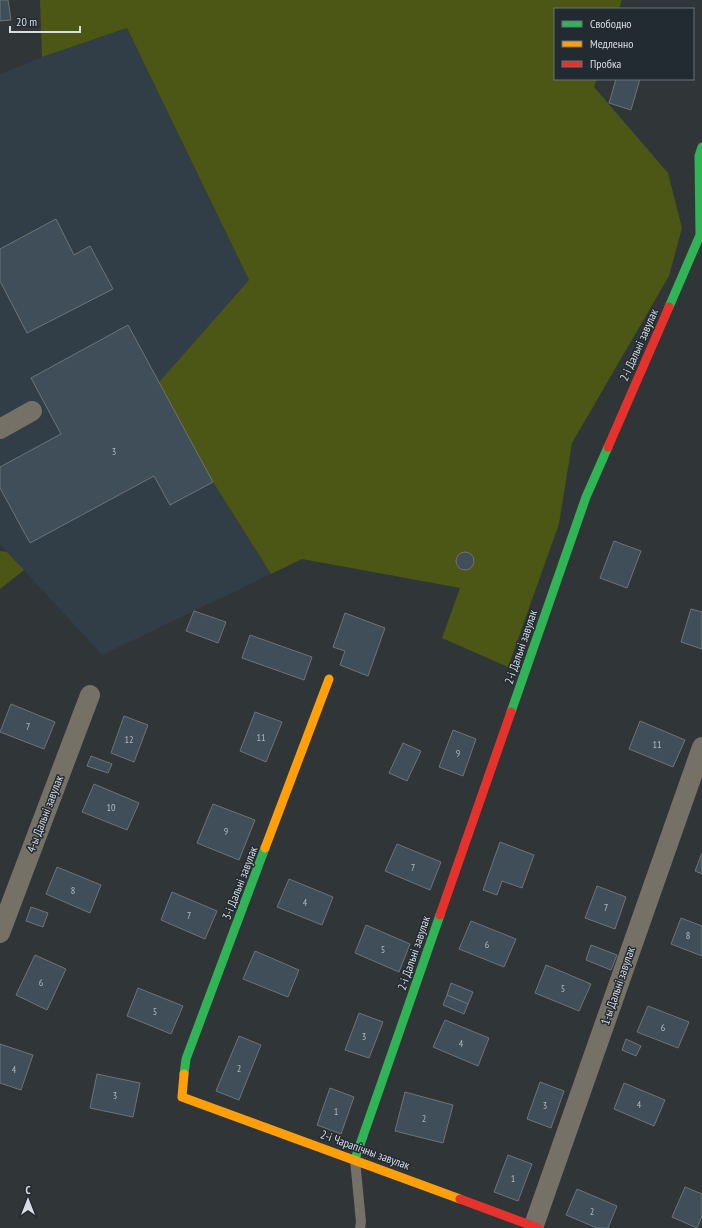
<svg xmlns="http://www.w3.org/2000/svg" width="702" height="1228" font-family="'PT Sans Narrow',sans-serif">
  <rect width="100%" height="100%" fill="#303538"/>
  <polygon fill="#313e48" points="127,28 249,280 159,382 213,482 271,574 102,655 0,544 0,74 42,57"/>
  <g fill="#4c5615">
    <polygon points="40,0 622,0 619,9 555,9 555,79 597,79 594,87 668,173 682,228 669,276 572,443 559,524 508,667 442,638 460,588 302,559 271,574 213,482 159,382 249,280 127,28 42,57"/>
    <polygon points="0,551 7,552 24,570 0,589"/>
  </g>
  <g fill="#3f4e59" stroke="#6f7376">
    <polygon points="0,0 8,0 11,20 0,21"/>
    <polygon points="616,79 640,79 631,110 609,103"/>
    <polygon points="56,219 74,255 90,246 113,289 27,333 0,281 0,249"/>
    <polygon points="128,325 213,482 170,505 154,476 30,543 0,488 0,467 61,434 31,378"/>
    <polygon points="614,541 641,551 627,588 600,578"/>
    <circle cx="465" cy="561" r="9"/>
    <polygon points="691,609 702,612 702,649 681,642"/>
    <polygon points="194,611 226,622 218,643 186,631"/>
    <polygon points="345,613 385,628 368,676 340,665 345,651 333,647"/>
    <polygon points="250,635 312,657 304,680 242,658"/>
    <polygon points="11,704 55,722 44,749 0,732"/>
    <polygon points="255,712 282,722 266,762 240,751"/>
    <polygon points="124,716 148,725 134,762 111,753"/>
    <polygon points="640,721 685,740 673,767 629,749"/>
    <polygon points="453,730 476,739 463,776 439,767"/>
    <polygon points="403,743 421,751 407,781 389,773"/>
    <polygon points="91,756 112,764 108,773 87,766"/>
    <polygon points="94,784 139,803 127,830 82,812"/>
    <polygon points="213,804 255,820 239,860 197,843"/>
    <polygon points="500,842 534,855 522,888 502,881 497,895 483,890"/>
    <polygon points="397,844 441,862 430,890 385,871"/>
    <polygon points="702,853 702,874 695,871"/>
    <polygon points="57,867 101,885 90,913 46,894"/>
    <polygon points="289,879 333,897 322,925 277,907"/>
    <polygon points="597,886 626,897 615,929 585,918"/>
    <polygon points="172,892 217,911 205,939 161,920"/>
    <polygon points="31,907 48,913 43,927 26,921"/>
    <polygon points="681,918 702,926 702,956 671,944"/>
    <polygon points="471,921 516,939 504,967 459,949"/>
    <polygon points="366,925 410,944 399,972 355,953"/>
    <polygon points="591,945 617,955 611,970 586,960"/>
    <polygon points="255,951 299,970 288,997 243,979"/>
    <polygon points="35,955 66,969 47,1010 16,995"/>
    <polygon points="546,965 591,984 579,1011 535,993"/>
    <polygon points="451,983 473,992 468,1004 447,995"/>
    <polygon points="138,988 183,1006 171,1034 127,1016"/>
    <polygon points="447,995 468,1004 464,1014 443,1005"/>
    <polygon points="648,1006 689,1022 678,1048 637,1032"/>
    <polygon points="359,1013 383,1022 369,1058 345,1050"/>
    <polygon points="445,1020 489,1038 478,1066 433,1047"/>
    <polygon points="239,1036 261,1045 239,1100 216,1091"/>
    <polygon points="626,1039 641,1046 636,1056 622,1050"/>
    <polygon points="0,1044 33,1055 21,1090 0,1083"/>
    <polygon points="97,1074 140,1083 133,1117 90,1108"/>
    <polygon points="540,1082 564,1091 551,1128 527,1119"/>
    <polygon points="624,1083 665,1100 654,1126 614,1109"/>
    <polygon points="330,1088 354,1097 341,1134 317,1125"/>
    <polygon points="405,1092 453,1105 443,1143 395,1131"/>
    <polygon points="508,1155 532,1164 518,1201 494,1192"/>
    <polygon points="685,1187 702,1194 702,1216 697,1228 672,1217"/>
    <polygon points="577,1189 617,1206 608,1228 597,1228 566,1215"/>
  </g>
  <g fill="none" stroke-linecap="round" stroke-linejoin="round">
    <polyline stroke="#767167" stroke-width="10" points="355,1160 361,1222 360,1228"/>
    <g stroke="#767167" stroke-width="20">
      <polyline points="0,429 32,411"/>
      <polyline points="0,933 90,695"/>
      <polyline points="534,1225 702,747"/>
    </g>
    <g stroke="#30b455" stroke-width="9">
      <polyline points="669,307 700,235 699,156 702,147"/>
      <polyline points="511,712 586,497 608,447"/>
      <polyline points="184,1074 186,1059 265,848"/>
      <polyline points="355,1159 440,915"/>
    </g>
    <g stroke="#ff9f0a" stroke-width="9">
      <polyline points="265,848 329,679"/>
      <polyline points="184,1074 182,1097 460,1199"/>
    </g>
    <g stroke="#e5322d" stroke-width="9">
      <polyline points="608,447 669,307"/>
      <polyline points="440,915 511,712"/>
      <polyline points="460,1199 538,1228"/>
    </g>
  </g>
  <g text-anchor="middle" stroke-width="3" stroke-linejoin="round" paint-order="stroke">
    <g font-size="10" fill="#b2bac0">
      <text x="114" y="455">3</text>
      <text x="28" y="730">7</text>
      <text x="261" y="741">11</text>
      <text x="129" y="743">12</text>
      <text x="657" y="748">11</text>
      <text x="458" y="757">9</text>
      <text x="111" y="811">10</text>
      <text x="226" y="835">9</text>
      <text x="413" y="871">7</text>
      <text x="73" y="894">8</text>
      <text x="305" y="906">4</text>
      <text x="606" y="911">7</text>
      <text x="189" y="919">7</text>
      <text x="688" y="939">8</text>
      <text x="487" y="948">6</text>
      <text x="383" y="953">5</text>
      <text x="41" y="986">6</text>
      <text x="563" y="992">5</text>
      <text x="155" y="1015">5</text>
      <text x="663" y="1031">6</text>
      <text x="364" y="1040">3</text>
      <text x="461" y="1047">4</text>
      <text x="239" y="1072">2</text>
      <text x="14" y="1073">4</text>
      <text x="115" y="1099">3</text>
      <text x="639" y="1108">4</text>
      <text x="545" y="1109">3</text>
      <text x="336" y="1115">1</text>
      <text x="424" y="1122">2</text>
      <text x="513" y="1182">1</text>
      <text x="592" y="1215">2</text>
    </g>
    <g font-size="12" fill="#d8dee2" stroke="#232b32">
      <text transform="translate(639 345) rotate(-66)" y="4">2-і Дальні завулак</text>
      <text transform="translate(521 647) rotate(-71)" y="4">2-і Дальні завулак</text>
      <text transform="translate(45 814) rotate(-69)" y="4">4-ы Дальні завулак</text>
      <text transform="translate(240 883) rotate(-69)" y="4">3-і Дальні завулак</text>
      <text transform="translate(414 953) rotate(-71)" y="4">2-і Дальні завулак</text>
      <text transform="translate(618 986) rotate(-71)" y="4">1-ы Дальні завулак</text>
      <text transform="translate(365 1150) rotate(20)" y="4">2-і Чарапічны завулак</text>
    </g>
  </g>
  <rect x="554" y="8" width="140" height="72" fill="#232b32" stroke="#6b7378"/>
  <rect x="562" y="21" width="20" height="6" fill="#30b455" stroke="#6b7378"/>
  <text x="590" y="28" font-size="12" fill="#d8dee2">Свободно</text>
  <rect x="562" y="41" width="20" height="6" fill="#ff9f0a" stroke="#6b7378"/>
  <text x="590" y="48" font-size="12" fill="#d8dee2">Медленно</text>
  <rect x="562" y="61" width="20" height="6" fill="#e5322d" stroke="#6b7378"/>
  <text x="590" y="68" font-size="12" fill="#d8dee2">Пробка</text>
  <g transform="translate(28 1200)" stroke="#232b32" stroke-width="3" paint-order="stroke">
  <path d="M0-3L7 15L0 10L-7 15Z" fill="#d8dee2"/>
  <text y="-6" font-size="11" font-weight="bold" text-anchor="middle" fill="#d8dee2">С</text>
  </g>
  <path d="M10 26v6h70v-6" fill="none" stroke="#d8dee2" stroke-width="2"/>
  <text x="16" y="26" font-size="12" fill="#d8dee2" stroke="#232b32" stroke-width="3" paint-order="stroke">20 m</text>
</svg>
